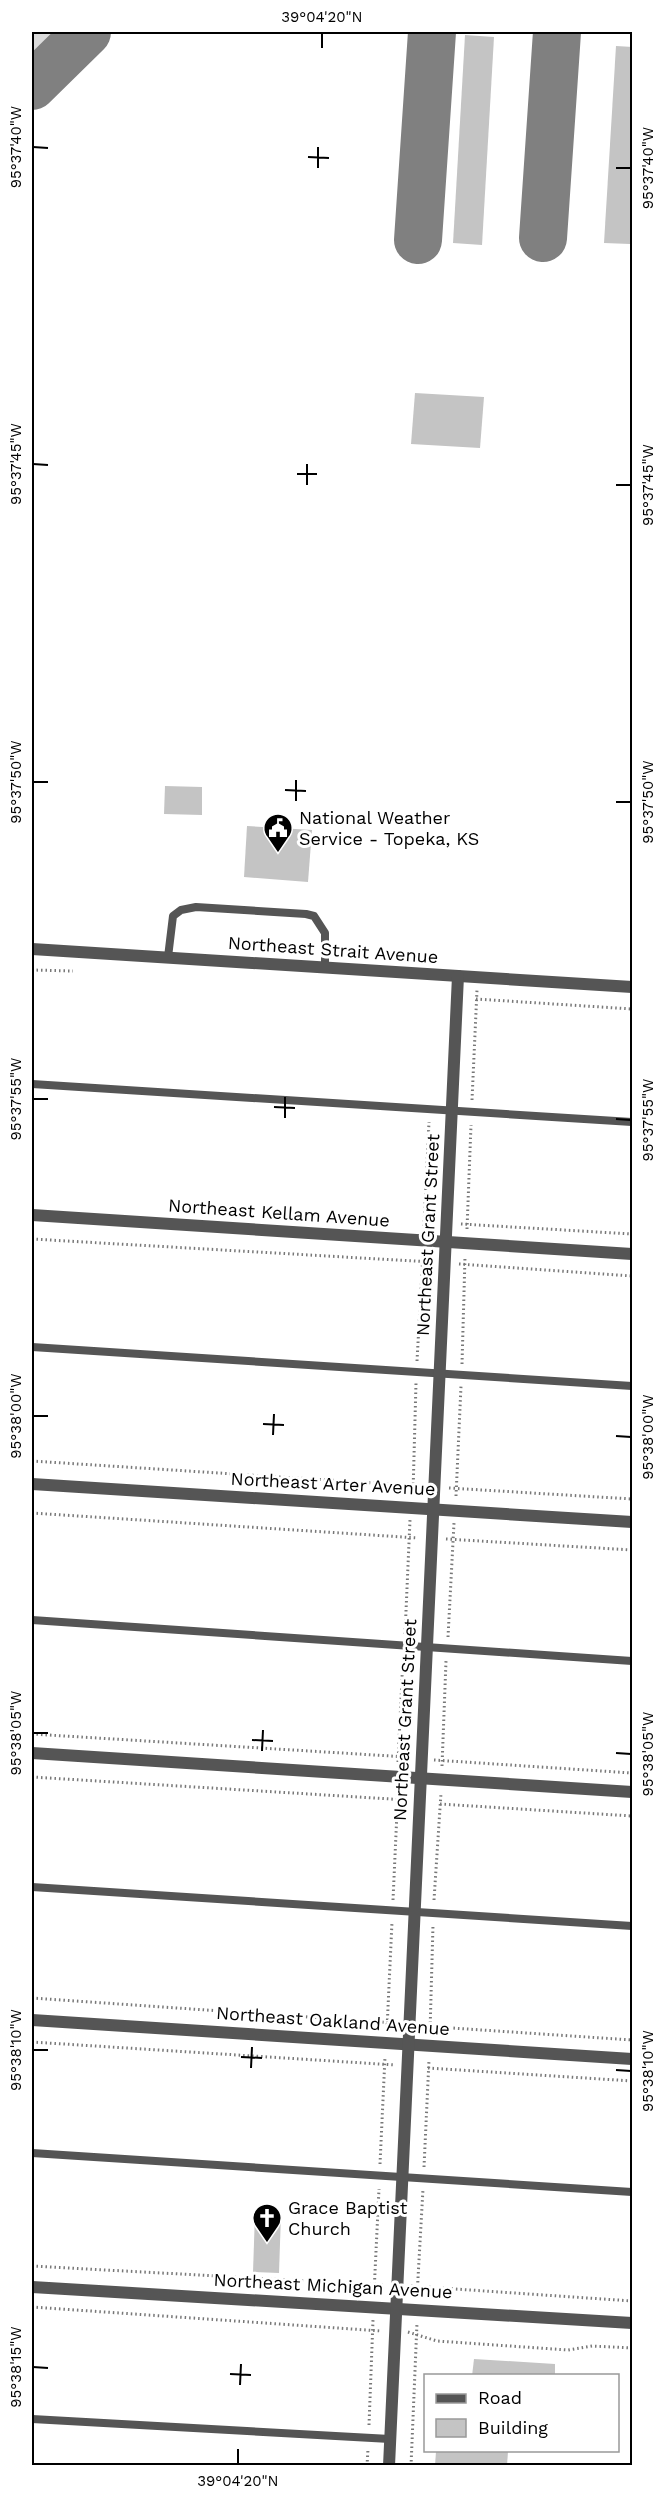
<svg xmlns="http://www.w3.org/2000/svg" width="664" height="2497" font-family="'Work Sans',sans-serif">
  <rect width="100%" height="100%" fill="#fff"/>
  <polygon fill="#dcdcdc" points="32,32 63,32 32,62"/>
  <g fill="none" stroke-linecap="round" stroke-linejoin="round">
    <g stroke="#808080" stroke-width="48">
      <polyline points="32,86 87,32"/>
      <polyline points="543,238 557,32"/>
      <polyline points="418,240 432,32"/>
    </g>
  </g>
  <g fill="#c4c4c4">
    <polygon points="465,35 494,37 482,245 453,243"/>
    <polygon points="616,46 633,47 630,244 604,243"/>
    <polygon points="415,393 484,397 480,448 411,444"/>
    <polygon points="165,786 202,787 202,815 164,814"/>
    <polygon points="247,826 312,830 308,882 244,877"/>
    <polygon points="255,2213 281,2214 279,2273 253,2272"/>
    <polygon points="474,2359 555,2364 555,2376 472,2376"/>
    <polygon points="436,2451 508,2451 507,2466 435,2466"/>
  </g>
  <g fill="none" stroke-linecap="round" stroke-linejoin="round">
    <g stroke="#777" stroke-width="3" stroke-dasharray="1.5 3" stroke-linecap="butt">
      <polyline points="32,970 73,971"/>
      <polyline points="476,999 632,1009"/>
      <polyline points="472,1100 477,990"/>
      <polyline points="461,1224 632,1234"/>
      <polyline points="424,1226 429,1122"/>
      <polyline points="467,1229 471,1125"/>
      <polyline points="32,1239 431,1262"/>
      <polyline points="459,1264 632,1276"/>
      <polyline points="417,1361 423,1254"/>
      <polyline points="462,1364 465,1257"/>
      <polyline points="32,1461 421,1486"/>
      <polyline points="449,1488 632,1499"/>
      <polyline points="413,1493 416,1383"/>
      <polyline points="456,1496 461,1386"/>
      <polyline points="32,1513 418,1538"/>
      <polyline points="446,1539 632,1550"/>
      <polyline points="405,1634 410,1520"/>
      <polyline points="448,1637 454,1523"/>
      <polyline points="32,1734 407,1757"/>
      <polyline points="434,1760 632,1773"/>
      <polyline points="398,1762 403,1658"/>
      <polyline points="442,1766 446,1661"/>
      <polyline points="32,1777 407,1800"/>
      <polyline points="440,1804 632,1816"/>
      <polyline points="393,1900 398,1790"/>
      <polyline points="434,1900 441,1793"/>
      <polyline points="32,1998 395,2023"/>
      <polyline points="422,2026 632,2040"/>
      <polyline points="387,2029 392,1922"/>
      <polyline points="430,2032 433,1925"/>
      <polyline points="32,2042 395,2065"/>
      <polyline points="428,2068 632,2081"/>
      <polyline points="380,2164 385,2057"/>
      <polyline points="424,2167 429,2060"/>
      <polyline points="32,2266 383,2285"/>
      <polyline points="411,2286 632,2301"/>
      <polyline points="374,2293 379,2189"/>
      <polyline points="417,2296 423,2189"/>
      <polyline points="32,2307 381,2331"/>
      <polyline points="408,2332 437,2341 568,2350 592,2346 632,2348"/>
      <polyline points="369,2425 373,2320"/>
      <polyline points="367,2466 368,2449"/>
      <polyline points="411,2466 417,2323"/>
    </g>
    <g stroke="#555" stroke-width="8">
      <polyline points="168,957 173,916 181,910 196,907 306,914 314,916 325,933 325,967"/>
      <polyline points="32,1084 632,1122"/>
      <polyline points="32,1347 632,1386"/>
      <polyline points="32,1620 632,1661"/>
      <polyline points="32,1887 632,1926"/>
      <polyline points="32,2153 632,2192"/>
      <polyline points="32,2419 390,2439"/>
    </g>
    <g stroke="#555" stroke-width="12">
      <polyline points="32,949 632,987"/>
      <polyline points="32,1215 632,1254"/>
      <polyline points="32,1484 632,1522"/>
      <polyline points="32,1753 632,1792"/>
      <polyline points="32,2020 632,2059"/>
      <polyline points="32,2287 632,2323"/>
      <polyline points="389,2466 458,976"/>
    </g>
  </g>
  <path fill="none" stroke="#000" stroke-width="2" d="M322 48V33M33 147 48 148M308 157 329 158M318 168V147M616 168H631M33 464 48 465M297 474H317M307 485V464M616 485H631M33 782H48M285 790 306 791M296 801V780M616 802H631M33 1099H48M274 1107 295 1108M285 1118V1097M616 1119 631 1120M33 1416H48M263 1424 284 1425M273 1435 274 1414M616 1436 631 1437M33 1733H48M252 1740 273 1741M262 1751 263 1730M616 1753 631 1754M33 2050H48M241 2057 262 2058M251 2068 252 2047M616 2070 631 2071M33 2367 48 2368M230 2374 251 2375M240 2385 241 2364M238 2464V2449"/>
  <defs>
    <g id="civic-pin" transform="scale(1.5)"><path d="M0 17L-7.5 6A9.5 9.5 0 1 1 7.5 6Z" fill="#000" stroke="#fff"/><path d="M-.6-6.5H3V-4.5H.6V-3L4-1V1h2V6H-6V1h2V-1L-.6-3ZM-1.2 2.5V6h2.4V2.5Z" fill="#fff"/></g>
    <g id="church-pin" transform="scale(1.5)"><path d="M0 17L-7.5 6A9.5 9.5 0 1 1 7.5 6Z" fill="#000" stroke="#fff"/><path d="M-1.2-6h2.4v3.5h3.3v2.4h-3.3V6h-2.4V-.1h-3.3v-2.4h3.3Z" fill="#fff"/></g>
  </defs>
  <g fill-rule="evenodd">
    <use href="#civic-pin" x="278" y="828"/>
    <use href="#church-pin" x="267" y="2218"/>
  </g>
  <g text-anchor="middle" stroke-width="6" stroke-linejoin="round" paint-order="stroke">
    <g font-size="18" fill="#000" stroke="#fff" text-anchor="start">
      <text x="299" y="824">National Weather<tspan x="299" dy="21">Service - Topeka, KS</tspan></text>
      <text x="288" y="2214">Grace Baptist<tspan x="288" dy="21">Church</tspan></text>
    </g>
    <g font-size="18" fill="#000" stroke="#fff">
      <text transform="translate(333 950) rotate(4)" y="6">Northeast Strait Avenue</text>
      <text transform="translate(279 1213) rotate(4)" y="6">Northeast Kellam Avenue</text>
      <text transform="translate(428 1235) rotate(-87)" y="6">Northeast Grant Street</text>
      <text transform="translate(333 1484) rotate(3)" y="6">Northeast Arter Avenue</text>
      <text transform="translate(405 1720) rotate(-87)" y="6">Northeast Grant Street</text>
      <text transform="translate(333 2021) rotate(4)" y="6">Northeast Oakland Avenue</text>
      <text transform="translate(333 2286) rotate(3)" y="6">Northeast Michigan Avenue</text>
    </g>
  </g>
  <rect width="664" height="2497" fill="none" stroke="#ffffff" stroke-width="66"/>
  <rect x="424" y="2374" width="195" height="78" fill="#ffffff" stroke="#999999" stroke-width="1.5"/>
  <rect x="436" y="2394" width="30" height="9" fill="#555555" stroke="#999999" stroke-width="1.5"/>
  <text x="478" y="2404" font-size="18" fill="#000000">Road</text>
  <rect x="436" y="2419" width="30" height="18" fill="#c4c4c4" stroke="#999999" stroke-width="1.5"/>
  <text x="478" y="2434" font-size="18" fill="#000000">Building</text>
  <rect x="33" y="33" width="598" height="2431" fill="none" stroke="#000" stroke-width="2"/>
  <g font-size="15" text-anchor="middle" fill="#000">
    <text x="322" y="22">39°04'20"N</text>
    <text transform="translate(16 147) rotate(-90)" y="5">95°37'40"W</text>
    <text transform="translate(648 168) rotate(-90)" y="5">95°37'40"W</text>
    <text transform="translate(16 464) rotate(-90)" y="5">95°37'45"W</text>
    <text transform="translate(648 485) rotate(-90)" y="5">95°37'45"W</text>
    <text transform="translate(16 782) rotate(-90)" y="5">95°37'50"W</text>
    <text transform="translate(648 802) rotate(-90)" y="5">95°37'50"W</text>
    <text transform="translate(16 1099) rotate(-90)" y="5">95°37'55"W</text>
    <text transform="translate(648 1120) rotate(-90)" y="5">95°37'55"W</text>
    <text transform="translate(16 1416) rotate(-90)" y="5">95°38'00"W</text>
    <text transform="translate(648 1437) rotate(-90)" y="5">95°38'00"W</text>
    <text transform="translate(16 1733) rotate(-90)" y="5">95°38'05"W</text>
    <text transform="translate(648 1754) rotate(-90)" y="5">95°38'05"W</text>
    <text transform="translate(16 2050) rotate(-90)" y="5">95°38'10"W</text>
    <text transform="translate(648 2071) rotate(-90)" y="5">95°38'10"W</text>
    <text transform="translate(16 2367) rotate(-90)" y="5">95°38'15"W</text>
    <text x="238" y="2486">39°04'20"N</text>
  </g>
</svg>
